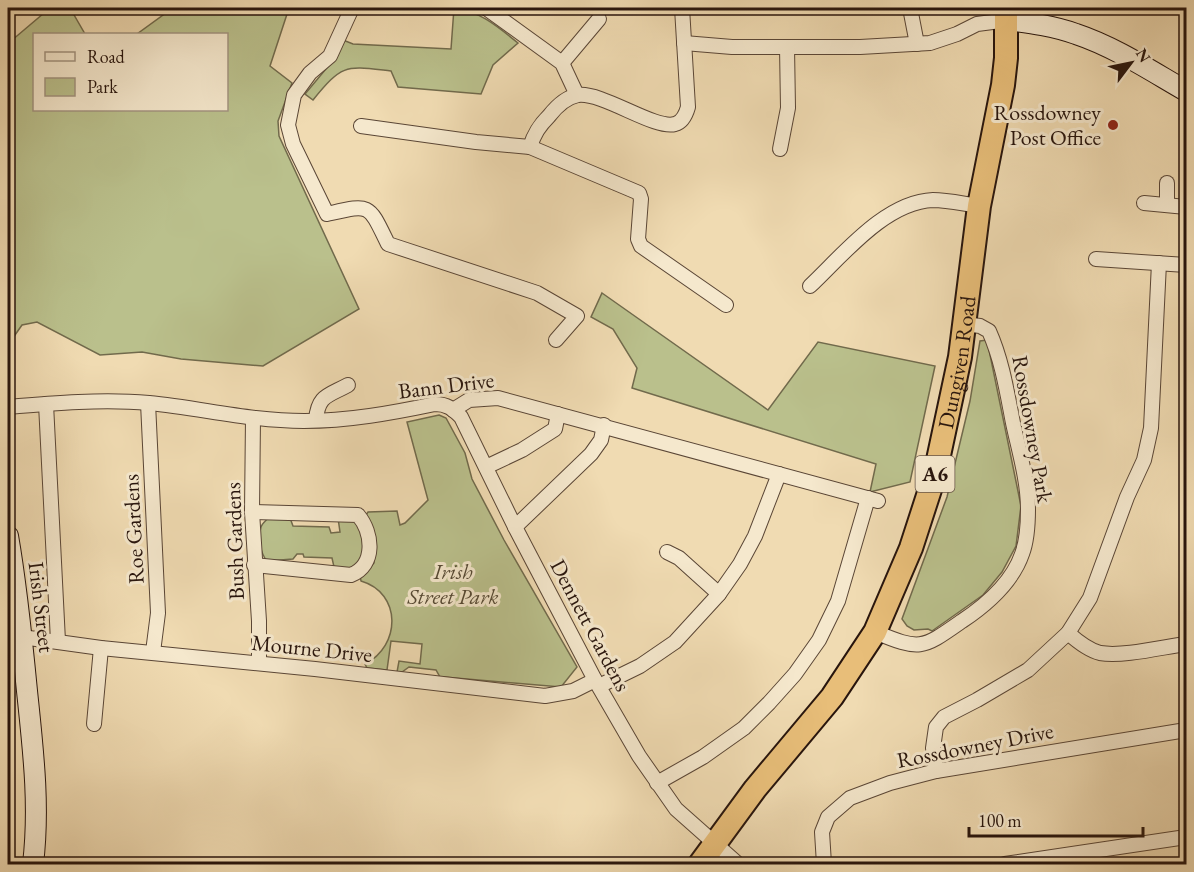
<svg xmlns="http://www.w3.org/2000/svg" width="1194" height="872" font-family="'EB Garamond',serif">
  <rect width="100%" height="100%" fill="#f0dbb2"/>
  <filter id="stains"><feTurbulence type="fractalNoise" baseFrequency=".00333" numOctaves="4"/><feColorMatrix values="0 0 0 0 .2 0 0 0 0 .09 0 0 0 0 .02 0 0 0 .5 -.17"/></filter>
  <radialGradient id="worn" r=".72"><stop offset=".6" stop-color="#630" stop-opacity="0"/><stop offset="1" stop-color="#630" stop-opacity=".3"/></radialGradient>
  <g fill="#bac08c" stroke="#716a4c" stroke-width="1.5">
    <polygon points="50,8 70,8 85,34 34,34 34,110 226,110 226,34 137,34 166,13 183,8 234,10 289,8 270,66 292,83 278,121 279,136 359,309 263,366 181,359 142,352 100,355 37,322 22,325 8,345 8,40 11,41"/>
    <path d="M454 8C480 11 498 27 518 43L493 65 481 94 398 87 391 71C346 66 343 63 313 100L305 94 335 58 343 40 353 44 451 49Z"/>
    <polygon points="602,293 768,410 818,342 935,366 910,482 870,492 876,464 632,388 637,368 613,329 591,317"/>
    <polygon points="987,340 1021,506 1016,546 1002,572 983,595 932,631 928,629 914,630 907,626 902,619 947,497 970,401 980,341"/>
    <path d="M439 415 446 418 465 453 472 479 504 540 577 667 561 687 444 677H440L436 670 409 667 402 672H397L399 661 420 664 422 644 391 641 387 670 367 668 365 664C401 646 402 593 361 581L360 576 374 563 373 529 366 515 368 512 397 511 400 525 405 523 428 500 407 422Z"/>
    <path d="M270 516 290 518 293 526 329 527 331 533 340 532 338 518H350L361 527 364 545 363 563 346 570 334 567 332 558 304 557 303 554H297L293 559 267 561C260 553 258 537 261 527 262 523 268 519 270 516Z"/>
  </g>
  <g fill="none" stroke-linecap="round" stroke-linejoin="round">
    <g stroke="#5a4636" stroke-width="16">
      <g id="minor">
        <path d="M352 8 330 56 310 73 294 95 288 125 293 144 327 214C371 204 368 203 388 244L537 293 577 316 556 340"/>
        <polyline points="486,8 562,63 577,95"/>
        <polyline points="910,8 917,44"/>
        <polyline points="684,43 732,47 860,47 930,43 957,34 977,24 1008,20"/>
        <polyline points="562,63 599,19"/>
        <polyline points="361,126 476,142 530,147 639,193 641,199 638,239 641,246 726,305"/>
        <path d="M530 147C534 134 539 126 549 116 556 107 567 97 578 95 603 92 655 130 675 124 683 122 686 114 688 107L682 8"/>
        <polyline points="780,149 788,108 787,47"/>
        <polyline points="1167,183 1167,205"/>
        <polyline points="1144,203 1186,207"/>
        <polyline points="1096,259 1186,265"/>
        <path d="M810 286C843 255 885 202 933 200 948 200 964 204 979 206"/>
        <polyline points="148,403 158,613 153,652"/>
        <polyline points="46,404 58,641"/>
        <path d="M8 407C54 403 103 399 149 403 201 408 251 421 304 421 348 421 392 413 435 404 447 404 453 409 461 417L515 527 595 680 639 756 676 809 738 864"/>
        <polyline points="453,410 469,400 498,398 878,501"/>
        <polyline points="253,418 252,512 259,621 259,663"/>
        <path d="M316 420C318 395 328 396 348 385"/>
        <polyline points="486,467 522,450 555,429 558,414"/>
        <path d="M252 512 358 515C373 533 376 565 351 575L254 565"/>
        <polyline points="515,527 591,454 601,440 604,425"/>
        <polyline points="667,552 679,558 719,594"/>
        <path d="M875 632C921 651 922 649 962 621 986 605 1012 583 1022 554 1027 541 1028 523 1028 509 1028 481 1019 451 1013 423 1007 392 1002 360 989 331L980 326 965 324"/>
        <path d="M1068 633C1077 641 1088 650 1100 653 1123 657 1163 647 1186 644"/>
        <polyline points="22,638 29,638 101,648 315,669 545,696 573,691 595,680"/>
        <polyline points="599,686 640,666 675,642 719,594 740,564 755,536 779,474"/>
        <polyline points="94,724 101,648"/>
        <polyline points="936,771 933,748 936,727 944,717 977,700 1028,670 1068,633 1090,598 1127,497 1144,460 1151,428 1159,263"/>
        <polyline points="657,783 703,757 744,728 769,703 795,674 819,640 838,601 868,498"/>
        <polyline points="824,864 822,832 828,817 850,798 890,783 936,771 1186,730"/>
        <polyline points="1005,864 1186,837"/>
      </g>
    </g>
    <g stroke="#28150d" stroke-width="22">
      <g id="secondary">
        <path d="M1008 20C1031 23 1054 26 1076 34 1115 47 1151 71 1186 91"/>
        <path d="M8 536C17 587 22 639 27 691 33 749 40 806 33 864"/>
      </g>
    </g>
    <g stroke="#28150d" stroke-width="26">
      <g id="trunk">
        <path id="s1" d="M700 864 755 789 832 697 875 632 911 548 935 474 960 357 979 206 1003 85 1006 58V8"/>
      </g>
    </g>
    <use href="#minor" stroke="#f5e8cd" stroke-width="14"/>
    <use href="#secondary" stroke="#f5e8cd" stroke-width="20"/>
    <use href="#trunk" stroke="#e8be79" stroke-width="22"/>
  </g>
  <circle fill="#8f2418" stroke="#f5e8cd" stroke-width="2" cx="1113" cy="125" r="6"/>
  <g text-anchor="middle" stroke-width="6" stroke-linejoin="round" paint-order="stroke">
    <rect fill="#f5e8cd" stroke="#665447" stroke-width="1.5" x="915.5" y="456" width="39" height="36" rx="4.5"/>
    <g font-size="21" font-weight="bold" fill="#28150d">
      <text x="935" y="481">A6</text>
    </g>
    <g font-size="22" fill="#28150d" stroke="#f5e8cd" text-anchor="end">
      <text x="1101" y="120">Rossdowney<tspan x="1101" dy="25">Post Office</tspan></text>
    </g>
    <g font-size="22" fill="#28150d" stroke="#f5e8cd">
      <text dy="8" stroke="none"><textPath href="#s1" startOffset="574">Dungiven Road</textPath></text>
      <text transform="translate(446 385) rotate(-7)" y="8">Bann Drive</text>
      <text transform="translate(1033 429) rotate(80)" y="8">Rossdowney Park</text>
      <text transform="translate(133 529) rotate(-93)" y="8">Roe Gardens</text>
      <text transform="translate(234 541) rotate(-92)" y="8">Bush Gardens</text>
      <text transform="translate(42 607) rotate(83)" y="8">Irish Street</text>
      <text transform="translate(591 625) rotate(62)" y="8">Dennett Gardens</text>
      <text transform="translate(312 648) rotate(6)" y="8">Mourne Drive</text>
      <text transform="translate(975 745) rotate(-11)" y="8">Rossdowney Drive</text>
    </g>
    <g font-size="22" font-style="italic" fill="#544833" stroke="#f5e8cd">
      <text x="453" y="579">Irish<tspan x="453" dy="25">Street Park</tspan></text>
    </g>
  </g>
  <rect width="1194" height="872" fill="none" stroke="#f0dbb2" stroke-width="30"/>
  <rect x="9" y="9" width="1176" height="854" fill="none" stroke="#28150d" stroke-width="3"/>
  <rect x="15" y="15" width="1164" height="842" fill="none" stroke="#28150d" stroke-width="1.5"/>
  <rect x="33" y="33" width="195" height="78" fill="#f5e8cd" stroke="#a39480" stroke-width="1.5"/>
  <rect x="45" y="52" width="30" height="9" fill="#f5e8cd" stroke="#a39480" stroke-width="1.5"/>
  <text x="87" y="63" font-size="18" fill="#28150d">Road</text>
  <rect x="45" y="78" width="30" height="18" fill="#bac08c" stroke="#a39480" stroke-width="1.5"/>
  <text x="87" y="93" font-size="18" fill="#28150d">Park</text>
  <g transform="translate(1131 63) rotate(58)" stroke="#f5e8cd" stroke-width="4.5" paint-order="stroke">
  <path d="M0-4.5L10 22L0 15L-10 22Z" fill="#28150d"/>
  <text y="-9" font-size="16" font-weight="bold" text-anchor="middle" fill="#28150d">N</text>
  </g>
  <path d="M969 827v9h174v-9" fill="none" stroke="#28150d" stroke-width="3"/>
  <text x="978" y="827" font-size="18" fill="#28150d" stroke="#f5e8cd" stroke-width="4.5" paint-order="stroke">100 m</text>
  <rect width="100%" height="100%" filter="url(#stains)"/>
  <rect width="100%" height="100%" fill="url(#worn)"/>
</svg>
